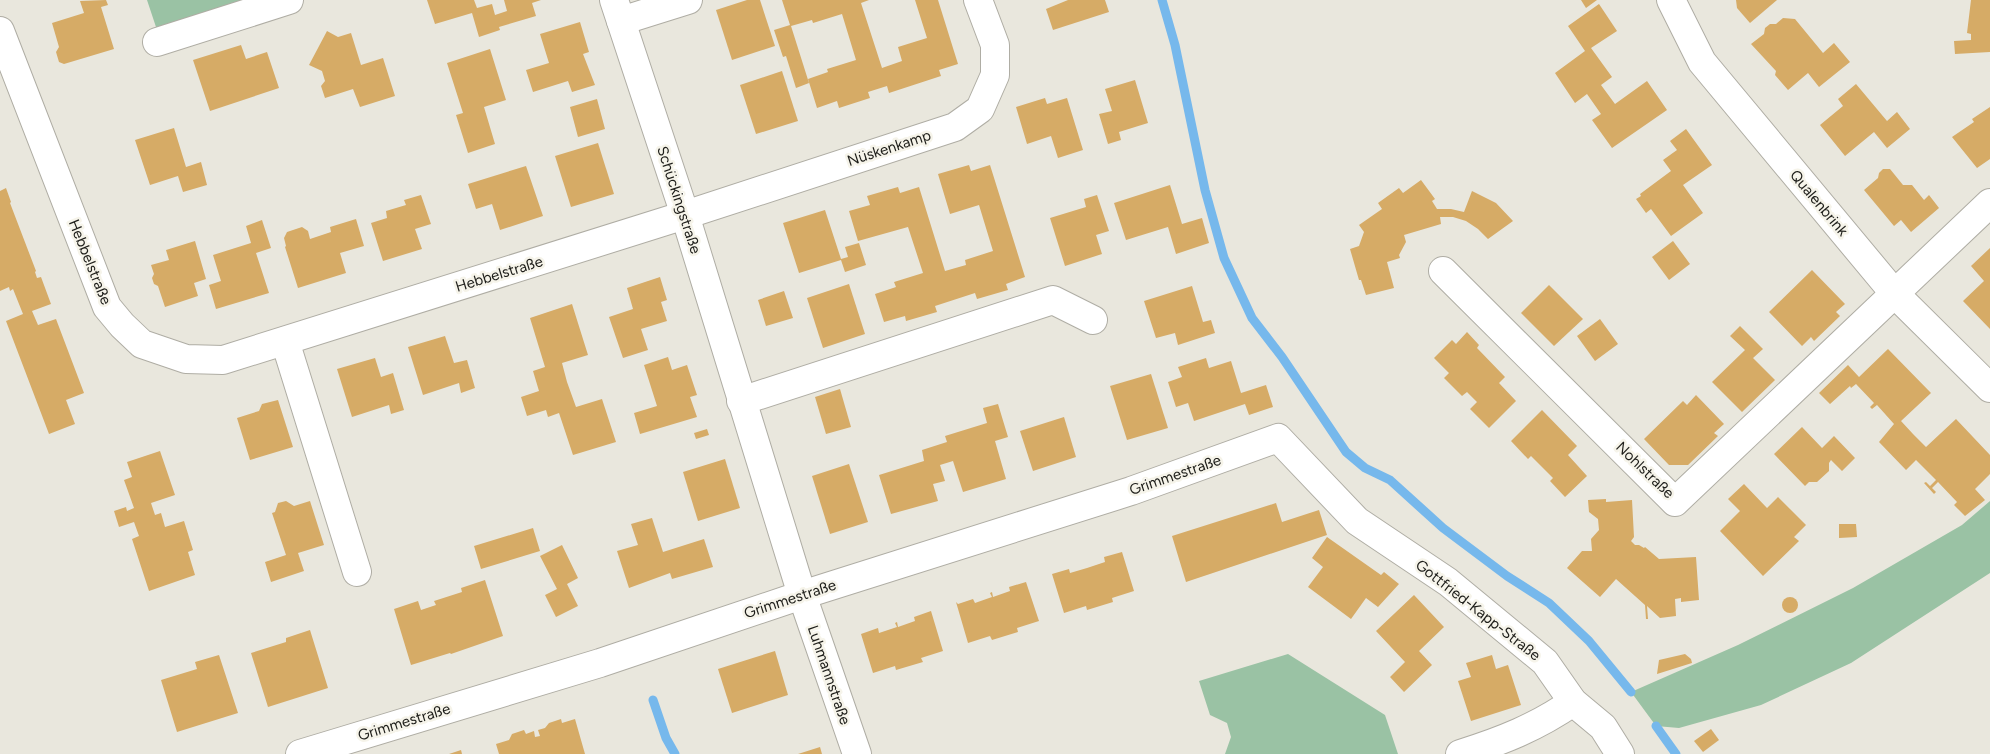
<svg xmlns="http://www.w3.org/2000/svg" width="1990" height="754" font-family="Figtree,sans-serif">
  <rect width="100%" height="100%" fill="#e9e7dd"/>
  <g fill="#9ac2a4">
    <polygon points="147,0 241,0 242,4 158,33"/>
    <polygon points="1990,501 1990,573 1851,663 1761,705 1679,728 1656,726 1631,692 1738,645 1853,588 1962,525"/>
    <polygon points="1288,654 1385,715 1398,754 1225,754 1231,737 1227,723 1210,715 1199,681"/>
  </g>
  <g fill="none" stroke-linecap="round" stroke-linejoin="round">
    <g stroke="#76b8ec" stroke-width="9">
      <polyline points="1162,0 1175,45 1205,190 1224,258 1252,318 1282,357 1346,452 1365,468 1390,480 1443,528 1507,576 1549,603 1589,641 1631,692"/>
      <polyline points="653,700 666,738 675,754"/>
      <polyline points="1656,726 1676,754"/>
    </g>
  </g>
  <g fill="#d6ab66">
    <polygon points="106,0 108,5 101,7 114,49 64,64 59,62 56,52 59,47 52,23 84,13 80,1"/>
    <polygon points="427,0 474,0 477,8 492,4 495,15 507,11 504,0 541,0 532,3 536,16 499,27 500,30 479,37 472,13 435,24"/>
    <polygon points="747,0 760,0 775,46 732,60 716,10"/>
    <polygon points="782,0 869,0 861,3 882,68 902,61 898,47 927,38 915,0 938,0 958,64 939,70 941,76 889,93 887,86 868,92 870,98 839,108 837,101 817,108 808,79 828,72 827,69 856,60 842,14 813,23 812,20 791,26 809,83 796,88 786,56 783,57 774,30 790,25"/>
    <polygon points="1068,0 1105,0 1109,12 1053,30 1046,9"/>
    <polygon points="1581,0 1597,0 1586,8"/>
    <polygon points="1736,0 1777,0 1750,23 1737,8"/>
    <polygon points="1971,0 1990,0 1990,52 1955,54 1954,41 1971,40 1971,34 1967,33"/>
    <polygon points="1599,4 1617,31 1591,48 1612,77 1601,85 1615,104 1647,81 1667,110 1612,148 1592,120 1601,114 1587,94 1575,103 1555,73 1585,51 1568,26"/>
    <polygon points="1783,18 1795,19 1823,53 1834,43 1850,62 1819,87 1808,73 1788,90 1775,75 1776,71 1751,44 1764,34 1765,28 1770,24 1776,24"/>
    <polygon points="580,22 589,52 583,54 595,85 572,92 568,81 533,92 526,70 549,63 540,34"/>
    <polygon points="327,31 338,37 351,33 361,65 383,58 395,96 360,107 353,89 325,98 321,86 325,81 322,71 309,65"/>
    <polygon points="241,45 246,59 267,52 279,88 210,111 193,60"/>
    <polygon points="490,49 506,100 484,107 495,144 468,153 456,115 463,113 447,63"/>
    <polygon points="782,71 798,121 756,134 740,85"/>
    <polygon points="1135,80 1148,123 1119,132 1121,140 1108,144 1099,114 1112,111 1105,89"/>
    <polygon points="1856,84 1887,121 1897,112 1910,129 1887,148 1874,132 1845,156 1820,125 1843,106 1838,99"/>
    <polygon points="1045,98 1047,104 1067,98 1083,150 1058,158 1051,136 1027,144 1016,107"/>
    <polygon points="597,99 605,129 578,137 570,107"/>
    <polygon points="1990,107 1990,159 1977,168 1952,137 1974,122 1972,119"/>
    <polygon points="174,128 186,167 201,162 207,185 183,192 178,176 150,185 135,140"/>
    <polygon points="1686,129 1712,165 1683,185 1703,213 1671,236 1651,209 1646,213 1636,199 1641,196 1640,194 1671,171 1663,160 1677,150 1670,141"/>
    <polygon points="598,143 614,194 571,207 555,156"/>
    <polygon points="969,165 971,171 990,165 1025,277 1006,284 1008,290 977,299 975,293 935,306 937,312 906,321 905,316 884,322 875,294 896,287 894,282 923,273 908,227 858,241 849,211 870,205 867,196 898,187 900,193 919,187 945,271 966,265 965,260 993,251 979,205 950,214 938,174"/>
    <polygon points="526,166 543,216 500,230 492,204 476,209 468,184"/>
    <polygon points="1883,169 1890,169 1903,185 1912,185 1924,200 1929,195 1939,208 1911,232 1901,220 1894,226 1864,190 1878,178 1879,173"/>
    <polygon points="1421,180 1435,199 1432,201 1437,209 1451,209 1464,212 1472,191 1496,203 1513,221 1488,239 1478,229 1466,221 1453,217 1440,217 1441,224 1404,235 1406,242 1399,255 1400,258 1387,262 1394,288 1366,295 1361,280 1359,280 1350,249 1359,246 1364,232 1359,225 1382,209 1378,203 1399,188 1403,193"/>
    <polygon points="1170,185 1182,224 1202,218 1209,243 1176,254 1168,227 1126,240 1114,203"/>
    <polygon points="6,188 11,202 10,203 36,271 35,272 37,278 41,277 51,304 32,311 38,325 56,319 84,393 66,400 75,424 49,434 6,321 23,314 13,289 10,291 9,287 0,291 0,191"/>
    <polygon points="421,195 431,224 415,229 422,249 383,261 371,223 387,218 386,211 406,205 404,200"/>
    <polygon points="1097,195 1109,231 1096,235 1102,254 1065,266 1050,218 1086,207 1084,199"/>
    <polygon points="825,210 841,259 848,257 845,247 859,243 866,265 845,272 841,260 799,273 783,223"/>
    <polygon points="356,219 364,246 340,253 346,273 298,288 285,247 286,246 284,238 287,232 302,227 308,231 310,239 331,232 330,227"/>
    <polygon points="262,220 271,248 256,253 269,293 216,309 209,285 221,281 213,255 251,243 246,226"/>
    <polygon points="195,241 206,279 194,283 198,296 165,307 158,286 154,284 152,278 154,274 151,265 169,260 166,250"/>
    <polygon points="1673,241 1690,264 1669,280 1652,257"/>
    <polygon points="1990,248 1990,329 1963,301 1984,281 1971,266"/>
    <polygon points="1812,270 1845,304 1836,312 1840,316 1814,341 1811,337 1802,346 1769,312"/>
    <polygon points="660,277 667,300 661,302 667,321 641,329 648,350 623,358 609,317 633,309 627,288"/>
    <polygon points="849,284 865,334 823,348 807,298"/>
    <polygon points="1549,285 1583,319 1554,346 1521,313"/>
    <polygon points="1192,286 1203,322 1211,320 1215,333 1178,345 1175,333 1156,338 1144,301"/>
    <polygon points="784,291 793,318 766,326 758,300"/>
    <polygon points="572,304 588,355 562,363 567,382 576,407 602,399 616,442 573,455 559,413 548,417 546,410 527,416 521,397 539,391 533,371 545,367 530,318"/>
    <polygon points="1600,319 1618,344 1595,361 1577,336"/>
    <polygon points="1740,326 1763,349 1753,358 1775,380 1742,412 1712,382 1745,350 1730,336"/>
    <polygon points="1467,332 1479,345 1477,348 1505,377 1499,383 1516,401 1489,428 1470,409 1477,402 1467,392 1462,396 1444,378 1449,373 1434,358 1452,340 1456,344"/>
    <polygon points="445,336 454,363 467,360 475,388 461,393 459,383 423,395 408,347"/>
    <polygon points="1888,349 1931,393 1901,421 1913,434 1926,447 1956,419 1990,455 1990,474 1975,489 1985,500 1965,516 1954,505 1957,502 1938,482 1932,488 1936,492 1934,494 1924,483 1926,482 1930,486 1936,480 1916,460 1906,470 1879,442 1894,424 1877,405 1872,409 1870,407 1874,403 1856,384 1851,388 1850,386 1830,404 1819,393 1848,365 1859,377"/>
    <polygon points="668,357 672,370 687,365 697,395 690,397 697,417 640,434 634,413 657,406 644,365"/>
    <polygon points="375,358 381,377 393,373 404,410 391,414 389,405 352,417 337,369"/>
    <polygon points="1206,358 1209,368 1231,361 1241,393 1266,385 1273,407 1249,415 1245,404 1194,421 1188,403 1176,407 1168,382 1182,377 1178,367"/>
    <polygon points="1151,374 1168,428 1127,440 1110,386"/>
    <polygon points="840,389 851,427 826,434 815,397"/>
    <polygon points="1696,395 1724,424 1714,433 1718,436 1688,465 1669,465 1644,439 1683,401 1687,405"/>
    <polygon points="278,400 293,447 250,460 237,418 259,411 262,404"/>
    <polygon points="998,404 1008,437 995,441 1006,479 963,492 953,461 940,465 945,481 933,484 938,501 891,514 879,475 924,461 922,450 947,442 945,436 987,423 983,408"/>
    <polygon points="1542,410 1577,446 1568,455 1587,476 1565,497 1550,481 1553,478 1531,456 1528,459 1511,441"/>
    <polygon points="1064,417 1076,457 1033,471 1020,431"/>
    <polygon points="1802,427 1822,448 1834,436 1855,458 1842,471 1831,460 1829,463 1829,471 1817,482 1809,482 1805,486 1774,454"/>
    <polygon points="707,429 709,435 696,439 694,433"/>
    <polygon points="160,451 175,495 151,503 155,515 161,513 165,527 184,521 193,550 188,552 195,575 149,591 132,539 139,536 134,522 119,527 114,511 126,507 127,511 134,508 124,480 132,477 127,462"/>
    <polygon points="725,459 740,508 698,521 683,472"/>
    <polygon points="849,464 868,522 830,534 812,476"/>
    <polygon points="1744,484 1767,508 1778,497 1806,525 1794,537 1799,541 1763,576 1720,531 1740,511 1728,499"/>
    <polygon points="1606,499 1606,502 1632,500 1634,537 1631,541 1635,545 1639,545 1644,548 1645,547 1659,559 1696,557 1699,600 1681,602 1681,598 1675,599 1676,616 1660,618 1647,606 1648,619 1646,619 1645,605 1616,579 1600,597 1567,568 1582,551 1592,551 1591,539 1599,530 1598,519 1589,512 1588,500"/>
    <polygon points="286,501 294,506 310,501 324,545 298,553 304,571 271,582 265,562 286,555 272,513 275,512 278,503"/>
    <polygon points="1276,503 1282,522 1319,510 1327,535 1186,582 1172,536"/>
    <polygon points="652,518 663,552 704,539 713,567 672,579 670,573 629,588 617,551 638,545 631,524"/>
    <polygon points="1839,524 1856,524 1857,537 1839,538"/>
    <polygon points="533,528 540,551 481,569 474,546"/>
    <polygon points="1327,537 1381,575 1384,572 1399,584 1378,607 1366,598 1351,619 1308,587 1323,567 1312,558"/>
    <polygon points="562,545 578,578 567,584 578,606 556,617 545,595 557,589 540,556"/>
    <polygon points="1122,552 1134,591 1112,598 1113,602 1087,610 1086,606 1064,613 1052,574 1069,569 1070,573 1087,568 1105,562 1104,557"/>
    <polygon points="485,580 503,636 451,654 450,653 411,665 394,609 418,601 421,610 436,605 434,601 462,592 461,588"/>
    <polygon points="1026,582 1039,621 1017,628 1018,632 992,640 990,636 968,643 956,602 958,604 973,599 975,603 992,597 990,593 992,592 993,597 1010,591 1009,587"/>
    <polygon points="1414,595 1444,627 1419,651 1432,665 1404,692 1390,677 1405,662 1376,631"/>
    <circle cx="1790" cy="605" r="8"/>
    <polygon points="931,611 943,651 921,658 923,662 896,670 895,666 873,673 861,634 878,628 879,633 897,627 895,623 897,622 898,627 915,621 914,617"/>
    <polygon points="310,630 328,688 268,707 251,653 286,642 286,638"/>
    <polygon points="775,651 788,695 732,713 718,669"/>
    <polygon points="1685,654 1691,659 1692,663 1657,674 1659,660"/>
    <polygon points="219,655 238,713 177,732 161,680 197,669 195,662"/>
    <polygon points="1492,655 1496,669 1508,665 1521,705 1471,721 1458,681 1471,677 1466,663"/>
    <polygon points="561,719 562,723 575,719 585,754 499,754 496,744 509,740 512,734 524,730 526,734 534,731 535,737 540,736 538,730 545,728 549,723"/>
    <polygon points="1711,729 1719,740 1703,752 1694,741"/>
    <polygon points="820,747 822,754 798,754"/>
    <polygon points="461,750 462,754 449,754"/>
  </g>
  <g fill="none" stroke-linecap="round" stroke-linejoin="round">
    <g stroke="#afada4" stroke-width="30">
      <g id="street">
        <polyline points="614,0 685,215 802,595 857,754"/>
        <polyline points="1671,0 1702,62 1895,294 1990,388"/>
        <polyline points="621,21 688,0"/>
        <polyline points="0,31 107,307 122,325 142,344 186,359 223,360 685,215 955,127 980,109 995,75 995,45 978,0"/>
        <polyline points="157,42 289,0"/>
        <polyline points="1443,271 1675,502 1990,203"/>
        <polyline points="285,341 357,572"/>
        <polyline points="741,401 1053,300 1093,320"/>
        <polyline points="300,754 600,663 802,595 1131,491 1278,438 1357,521 1448,582 1545,662 1573,702 1603,727 1620,754"/>
        <path d="M1460 754C1502 741 1537 727 1573 702"/>
      </g>
    </g>
    <use href="#street" stroke="#fff" stroke-width="28"/>
  </g>
  <g text-anchor="middle" stroke-width="5" stroke-linejoin="round" paint-order="stroke">
    <g font-size="15" fill="#1d1d19" stroke="#f6f4ea">
      <text transform="translate(889 148) rotate(-18)" y="5">Nüskenkamp</text>
      <text transform="translate(679 200) rotate(72)" y="5">Schückingstraße</text>
      <text transform="translate(1819 203) rotate(50)" y="5">Qualenbrink</text>
      <text transform="translate(90 262) rotate(68)" y="5">Hebbelstraße</text>
      <text transform="translate(499 274) rotate(-17)" y="5">Hebbelstraße</text>
      <text transform="translate(1645 470) rotate(44)" y="5">Nohlstraße</text>
      <text transform="translate(1175 475) rotate(-19)" y="5">Grimmestraße</text>
      <text transform="translate(790 599) rotate(-18)" y="5">Grimmestraße</text>
      <text transform="translate(1478 610) rotate(38)" y="5">Gottfried-Kapp-Straße</text>
      <text transform="translate(829 675) rotate(71)" y="5">Luhmannstraße</text>
      <text transform="translate(404 722) rotate(-17)" y="5">Grimmestraße</text>
    </g>
  </g>
</svg>
